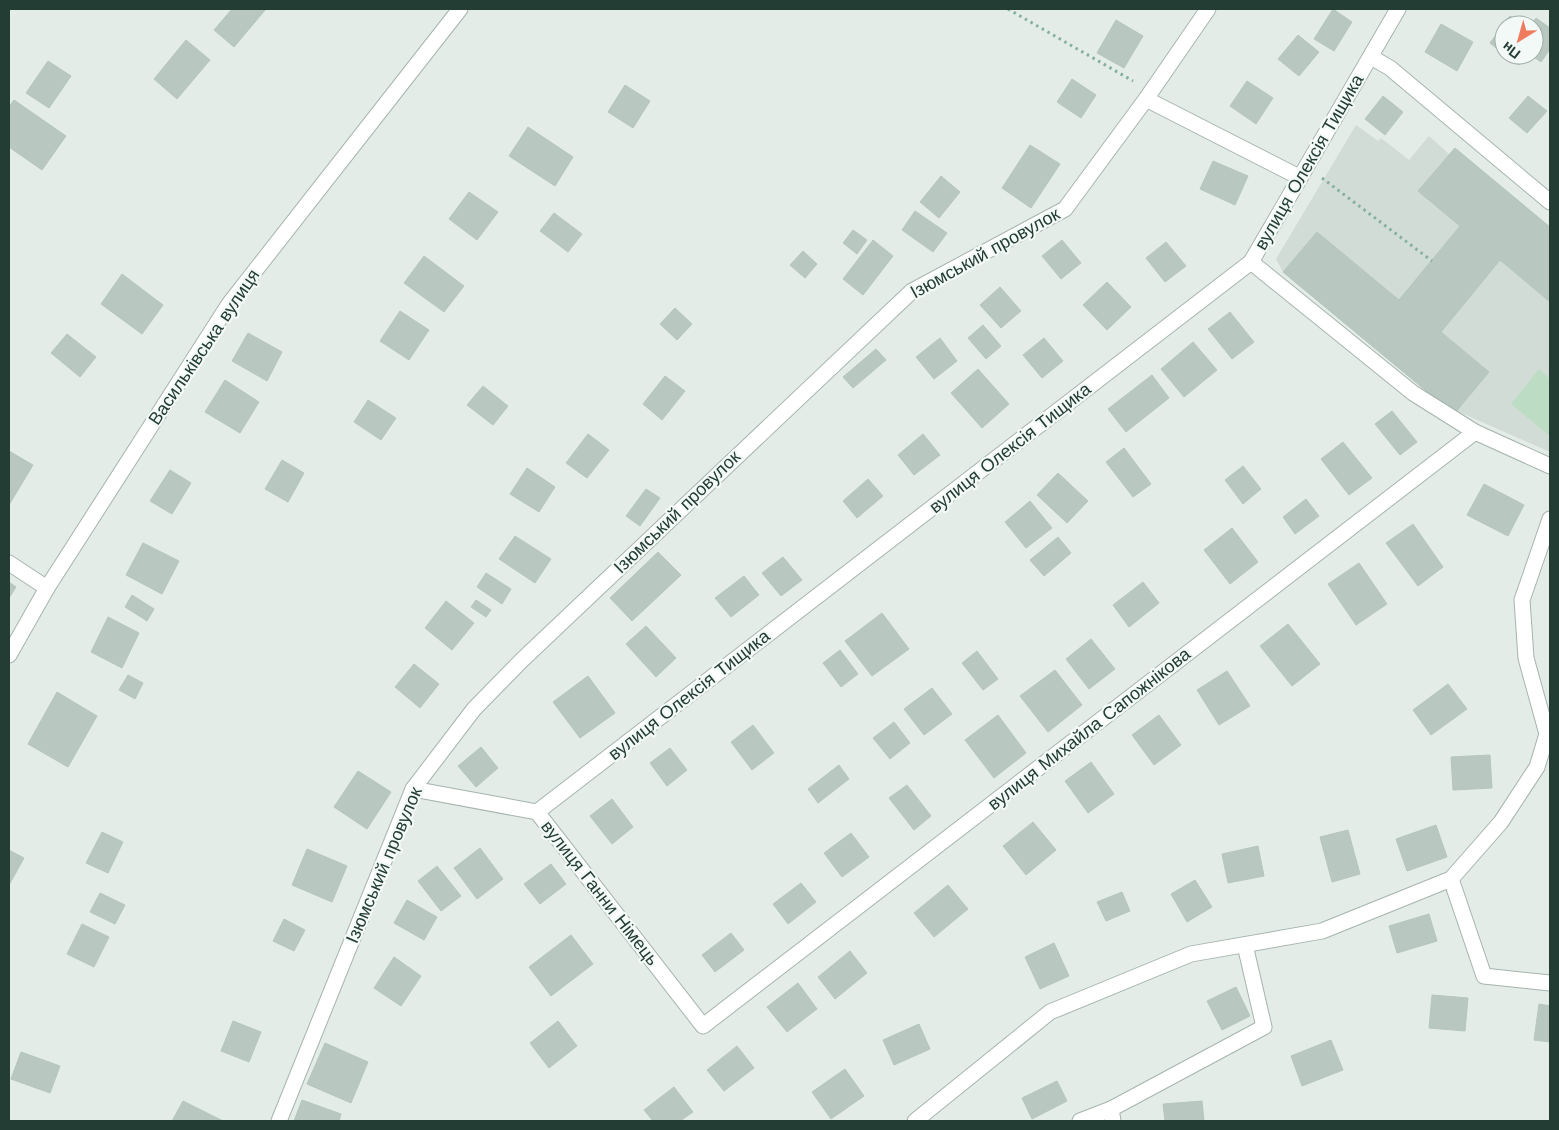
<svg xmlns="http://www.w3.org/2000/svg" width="1559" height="1130" font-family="'Work Sans',sans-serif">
  <rect width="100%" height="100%" fill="#e3ece7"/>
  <polygon fill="#d1dcd6" points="1356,125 1378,141 1381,138 1409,160 1429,136 1449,154 1455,148 1550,227 1550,452 1457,411 1454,414 1283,272 1276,259"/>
  <polygon fill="#bcddc3" points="1539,369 1550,379 1550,436 1511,404"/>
  <g fill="#b8c7c0" stroke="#b5c6be">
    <polygon points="232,9 266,9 234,47 214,30"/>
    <polygon points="1333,9 1352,22 1334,51 1314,39"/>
    <polygon points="1510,16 1522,25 1504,25 1504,54 1490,43"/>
    <polygon points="1536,18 1550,28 1550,49 1541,62 1531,55 1534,55 1534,25 1531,25"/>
    <polygon points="1116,20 1143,36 1124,68 1097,53"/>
    <polygon points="1441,24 1473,42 1457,71 1425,52"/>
    <polygon points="1298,35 1319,52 1299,76 1278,59"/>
    <polygon points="186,40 210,60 177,99 154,79"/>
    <polygon points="1505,55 1527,55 1519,65"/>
    <polygon points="48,61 71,76 49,108 26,93"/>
    <polygon points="1072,79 1096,95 1081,118 1057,102"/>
    <polygon points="1247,81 1273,98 1256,124 1230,106"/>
    <polygon points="625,85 650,101 633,128 608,112"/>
    <polygon points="1383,96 1403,112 1385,135 1365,119"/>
    <polygon points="1528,96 1547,111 1527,133 1509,118"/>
    <polygon points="14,100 66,136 42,170 9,147 9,107"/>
    <polygon points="528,127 573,157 555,186 509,156"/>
    <polygon points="1030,145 1060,164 1031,208 1002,188"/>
    <polygon points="1455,148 1550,227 1550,302 1500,260 1441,332 1489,372 1454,414 1283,272 1317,232 1399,300 1460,226 1418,191"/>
    <polygon points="1213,161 1248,176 1235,205 1200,189"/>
    <polygon points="941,176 960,192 939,218 920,202"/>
    <polygon points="469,192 498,212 477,240 449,219"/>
    <polygon points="915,211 947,233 933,252 902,230"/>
    <polygon points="554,213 582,234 568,252 540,231"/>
    <polygon points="853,230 867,240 857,254 843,243"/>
    <polygon points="873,240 893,256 863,295 843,279"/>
    <polygon points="1062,240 1081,263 1061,279 1042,256"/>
    <polygon points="1166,242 1186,266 1165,282 1146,258"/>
    <polygon points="803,251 817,264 805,278 790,265"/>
    <polygon points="424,256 464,286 444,312 404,283"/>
    <polygon points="122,274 163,305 142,334 101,304"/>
    <polygon points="1107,282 1131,307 1107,330 1083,305"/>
    <polygon points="1000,287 1021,311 1001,328 980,305"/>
    <polygon points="675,308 692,324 677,340 660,324"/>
    <polygon points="400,311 429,330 409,360 380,341"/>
    <polygon points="1230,312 1254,342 1232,359 1208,329"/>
    <polygon points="983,325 1001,346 986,359 968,338"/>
    <polygon points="248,333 282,352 267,381 232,361"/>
    <polygon points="67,334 96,357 80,377 51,353"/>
    <polygon points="940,338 957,361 934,379 916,357"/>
    <polygon points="1044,338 1063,361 1042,378 1023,355"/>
    <polygon points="1193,342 1217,370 1184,397 1161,369"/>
    <polygon points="876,349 886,360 853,388 843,377"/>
    <polygon points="978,369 1009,404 982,428 951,393"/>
    <polygon points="1152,375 1169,398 1126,432 1108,409"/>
    <polygon points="665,376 685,391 662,420 643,404"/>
    <polygon points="225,380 259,402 240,433 205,412"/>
    <polygon points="483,386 508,406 493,425 467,405"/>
    <polygon points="368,400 396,418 381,440 354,422"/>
    <polygon points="1392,411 1417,442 1400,455 1375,424"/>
    <polygon points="588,434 609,450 587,478 566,463"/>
    <polygon points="923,434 940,455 914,475 898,455"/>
    <polygon points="1343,442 1372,478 1349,495 1321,459"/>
    <polygon points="1124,448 1151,484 1133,497 1106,462"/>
    <polygon points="9,451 33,465 9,505"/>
    <polygon points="282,460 304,473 288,502 265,489"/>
    <polygon points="1243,466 1261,489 1243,504 1225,480"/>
    <polygon points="527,468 555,487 539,512 510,494"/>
    <polygon points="170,470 191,483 172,514 150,501"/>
    <polygon points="1058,473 1088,501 1067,523 1037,495"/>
    <polygon points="868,479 883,496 857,518 843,501"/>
    <polygon points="1484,484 1524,505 1508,536 1467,515"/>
    <polygon points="646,489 660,498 640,526 626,516"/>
    <polygon points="1306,499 1319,516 1295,534 1283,517"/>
    <polygon points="1030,501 1052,528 1026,548 1005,522"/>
    <polygon points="1413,524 1443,567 1418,586 1386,543"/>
    <polygon points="1232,528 1258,562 1230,584 1204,550"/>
    <polygon points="515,536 551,559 535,583 499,559"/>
    <polygon points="1058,537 1071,553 1044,576 1030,560"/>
    <polygon points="143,543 179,561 162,594 126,575"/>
    <polygon points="658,552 681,575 632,621 610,598"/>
    <polygon points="783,557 802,580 781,596 762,573"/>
    <polygon points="1359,563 1387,604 1356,625 1328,584"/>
    <polygon points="486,573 511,589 502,604 477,587"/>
    <polygon points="744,576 759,595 731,617 715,598"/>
    <polygon points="9,582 16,587 9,598"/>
    <polygon points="1143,582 1159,603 1129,627 1113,605"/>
    <polygon points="132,595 154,609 147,621 125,607"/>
    <polygon points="476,600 491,610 486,617 471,607"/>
    <polygon points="446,601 474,623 452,650 425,628"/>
    <polygon points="882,613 909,649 872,676 845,641"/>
    <polygon points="108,617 139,633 122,668 91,652"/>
    <polygon points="1288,624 1320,664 1292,686 1260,646"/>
    <polygon points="646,626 676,658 656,677 626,644"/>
    <polygon points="1091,639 1115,669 1089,689 1066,659"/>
    <polygon points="840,650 858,674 841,687 823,663"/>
    <polygon points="977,651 998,679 983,690 962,663"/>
    <polygon points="414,664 439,684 420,708 395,687"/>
    <polygon points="1055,670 1082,705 1048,732 1020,696"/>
    <polygon points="1227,671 1250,706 1219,725 1197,690"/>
    <polygon points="128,675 143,683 135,699 119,690"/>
    <polygon points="588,676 615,713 580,738 553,702"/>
    <polygon points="1448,684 1467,709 1431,735 1413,710"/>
    <polygon points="932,688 952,714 924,735 904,709"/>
    <polygon points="57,692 97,716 68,767 28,744"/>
    <polygon points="998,715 1026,753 994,778 965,740"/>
    <polygon points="1159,715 1181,745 1154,765 1132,735"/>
    <polygon points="894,722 910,743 890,759 873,738"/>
    <polygon points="753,725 774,753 752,770 731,742"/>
    <polygon points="481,747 498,768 476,787 458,766"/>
    <polygon points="670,748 687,770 667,786 650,763"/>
    <polygon points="1490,755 1492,788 1453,790 1451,757"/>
    <polygon points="1091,762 1114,794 1088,813 1065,781"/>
    <polygon points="839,765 849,779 818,803 808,789"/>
    <polygon points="358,771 391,792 367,829 334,807"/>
    <polygon points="907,785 931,816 914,830 889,798"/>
    <polygon points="612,799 633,827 612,844 590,816"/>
    <polygon points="1033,822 1056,850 1026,875 1003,846"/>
    <polygon points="1436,825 1447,857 1407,871 1396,839"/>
    <polygon points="1348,830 1360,874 1332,882 1320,837"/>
    <polygon points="102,832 123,842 108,873 86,863"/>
    <polygon points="851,833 869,857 842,877 824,853"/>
    <polygon points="1258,846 1264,876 1228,883 1222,854"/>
    <polygon points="480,848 503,879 477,899 454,868"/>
    <polygon points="307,849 347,866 332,902 292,885"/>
    <polygon points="9,850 24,858 9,885"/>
    <polygon points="551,864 566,884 540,904 524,884"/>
    <polygon points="437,866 461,896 441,911 418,881"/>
    <polygon points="1195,880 1212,907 1187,922 1171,894"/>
    <polygon points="801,883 816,902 788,924 773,904"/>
    <polygon points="948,885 968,909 934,937 914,913"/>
    <polygon points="1122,892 1130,911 1106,921 1097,902"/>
    <polygon points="100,893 125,905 115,924 90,912"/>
    <polygon points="407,900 437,917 424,940 394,923"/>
    <polygon points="1429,914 1437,941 1397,953 1389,926"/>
    <polygon points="284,919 305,930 294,951 273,941"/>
    <polygon points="82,924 109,937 94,967 67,954"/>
    <polygon points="731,933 744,950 715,972 702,955"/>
    <polygon points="571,935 593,964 551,996 529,967"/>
    <polygon points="1054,943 1069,976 1040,989 1025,957"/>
    <polygon points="850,951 867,973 835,999 818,977"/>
    <polygon points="394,957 421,976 401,1006 374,988"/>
    <polygon points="798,983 817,1009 787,1032 767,1007"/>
    <polygon points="1236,987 1250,1016 1222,1030 1207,1001"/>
    <polygon points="1432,995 1468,998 1465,1031 1429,1028"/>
    <polygon points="1539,1004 1550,1006 1550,1042 1534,1040"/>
    <polygon points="233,1021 261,1032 249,1062 221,1051"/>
    <polygon points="558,1021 577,1046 549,1068 530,1043"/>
    <polygon points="919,1024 930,1049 894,1065 883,1040"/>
    <polygon points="1331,1040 1343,1070 1302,1086 1291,1056"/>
    <polygon points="325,1043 368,1062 351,1103 307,1084"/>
    <polygon points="737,1046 754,1068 724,1091 707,1070"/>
    <polygon points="21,1052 60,1066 50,1093 11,1079"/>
    <polygon points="845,1069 864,1096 831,1119 812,1092"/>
    <polygon points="1057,1081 1067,1101 1032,1119 1022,1098"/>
    <polygon points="674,1087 693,1112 680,1121 653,1121 644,1110"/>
    <polygon points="302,1100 341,1114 339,1121 294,1121"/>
    <polygon points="183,1101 223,1121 172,1121"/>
    <polygon points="1202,1101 1204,1121 1165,1121 1163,1104"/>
  </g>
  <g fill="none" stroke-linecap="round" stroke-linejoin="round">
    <g stroke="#a6b4ae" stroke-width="17">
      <g id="minor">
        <polyline points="1371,57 1390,68 1550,202"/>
        <polyline points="1146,99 1299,177"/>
        <polyline points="1251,262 1413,393 1475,432 1550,466"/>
        <polyline points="9,563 47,588"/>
        <polyline points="9,655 47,588 229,304 460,9"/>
        <polyline points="413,789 537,812 703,1026 1475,432"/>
        <polyline points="537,812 1251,262 1398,9"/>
        <polyline points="1451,879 1484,976 1550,983"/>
        <polyline points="1111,1109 1264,1027 1245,945"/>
        <polyline points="279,1121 413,789 474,709 522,660 912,291 1065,209 1146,99 1208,9"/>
        <polyline points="915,1121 1050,1012 1191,954 1322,931 1451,879 1501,822 1537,767 1547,734 1526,658 1522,600 1550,519"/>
        <polyline points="1080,1121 1111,1109 1113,1121"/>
      </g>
    </g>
    <g stroke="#84af9f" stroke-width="3" stroke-dasharray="2.5 4" stroke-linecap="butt">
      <polyline points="1008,9 1133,81"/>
      <polyline points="1322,178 1432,261"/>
    </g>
    <use href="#minor" stroke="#fff" stroke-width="15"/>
  </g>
  <g text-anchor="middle" stroke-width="4.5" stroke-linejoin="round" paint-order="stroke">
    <g font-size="18" fill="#233d35" stroke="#f3f9f6">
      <text transform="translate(1309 162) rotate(-60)" y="6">вулиця Олексія Тищика</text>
      <text transform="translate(985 253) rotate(-29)" y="6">Ізюмський провулок</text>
      <text transform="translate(204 347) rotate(-56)" y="6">Васильківська вулиця</text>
      <text transform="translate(1010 448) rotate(-38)" y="6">вулиця Олексія Тищика</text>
      <text transform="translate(677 512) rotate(-44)" y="6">Ізюмський провулок</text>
      <text transform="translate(689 695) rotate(-38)" y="6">вулиця Олексія Тищика</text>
      <text transform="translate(1089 729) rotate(-38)" y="6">вулиця Михайла Сапожнікова</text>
      <text transform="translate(384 865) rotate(-67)" y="6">Ізюмський провулок</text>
      <text transform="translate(600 893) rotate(52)" y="6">вулиця Ганни Німець</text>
    </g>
  </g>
  <rect width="1559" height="1130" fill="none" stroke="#233d35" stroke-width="20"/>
  <g transform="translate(1519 40) rotate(217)"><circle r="24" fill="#f3f9f6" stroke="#a0aea9"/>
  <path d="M0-4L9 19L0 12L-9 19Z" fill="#ef7a5e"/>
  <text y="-8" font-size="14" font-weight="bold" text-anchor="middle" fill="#233d35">Пн</text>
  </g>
</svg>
